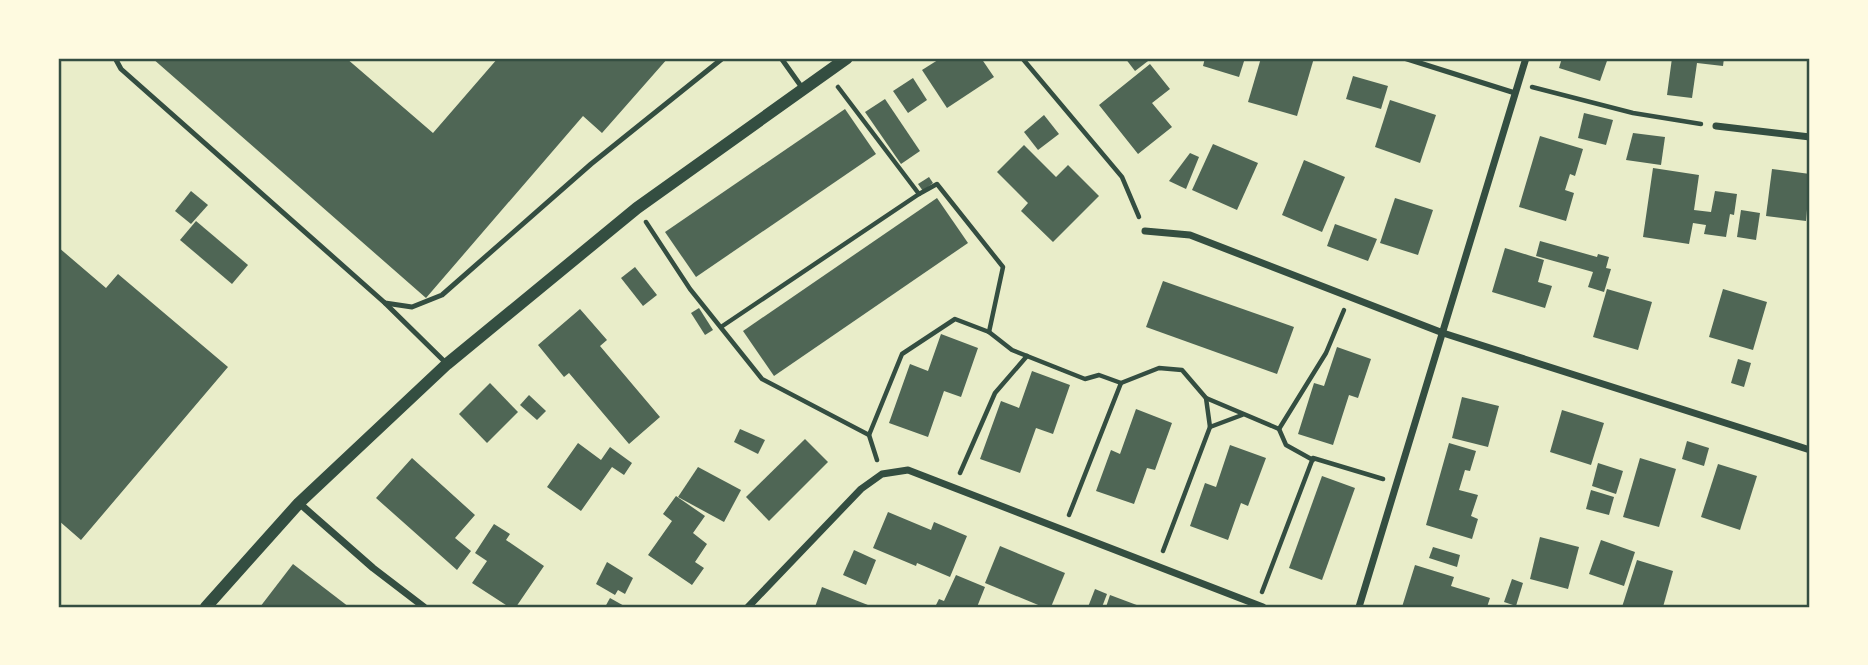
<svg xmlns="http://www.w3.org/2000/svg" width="1868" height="665" font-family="'DejaVu Sans',sans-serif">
  <rect width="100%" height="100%" fill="#e9edc9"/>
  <g fill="#4f6655">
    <polygon points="152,58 346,58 433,133 498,58 668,58 602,133 583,116 426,298"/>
    <polygon points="941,58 981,58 994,77 947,108 922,70"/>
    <polygon points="1125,58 1152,58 1135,71"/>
    <polygon points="1205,58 1245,58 1239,77 1203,66"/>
    <polygon points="1261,58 1314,58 1297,116 1248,102"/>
    <polygon points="1562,58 1608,58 1600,81 1559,68"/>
    <polygon points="1672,58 1724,58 1723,66 1697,63 1692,98 1667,95"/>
    <polygon points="1150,64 1170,89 1152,103 1172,127 1138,154 1099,105"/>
    <polygon points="1353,76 1388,86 1381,109 1346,99"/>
    <polygon points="913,78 927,100 908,113 893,91"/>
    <polygon points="885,99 920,151 901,164 865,112"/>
    <polygon points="1390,100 1436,115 1420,163 1375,147"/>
    <polygon points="845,109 876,154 696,277 665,232"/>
    <polygon points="1584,113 1613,120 1606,145 1578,138"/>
    <polygon points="1044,115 1059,134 1038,150 1024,132"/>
    <polygon points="1633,133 1665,137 1661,165 1626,160"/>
    <polygon points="1540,136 1583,149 1575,176 1570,174 1565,190 1574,193 1566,221 1519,207"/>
    <polygon points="1213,144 1258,163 1237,210 1192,190"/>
    <polygon points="1024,145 1056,177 1068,165 1099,196 1053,242 1021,211 1028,203 997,172"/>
    <polygon points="1190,153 1199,157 1186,189 1169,181"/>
    <polygon points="1304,160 1345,177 1322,232 1282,215"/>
    <polygon points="1653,168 1699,175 1694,210 1711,212 1715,191 1737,194 1734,215 1730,214 1726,237 1704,234 1706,225 1693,223 1689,244 1643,237"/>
    <polygon points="1772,169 1810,174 1806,221 1766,216"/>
    <polygon points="929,177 933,183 923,191 918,184"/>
    <polygon points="191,191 208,205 191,224 175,211"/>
    <polygon points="937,198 968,243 774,376 743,331"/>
    <polygon points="1395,198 1433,210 1418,255 1380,243"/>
    <polygon points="1741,210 1760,213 1756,240 1737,237"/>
    <polygon points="196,221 248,265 232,284 180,240"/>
    <polygon points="1335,224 1377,239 1368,261 1327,246"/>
    <polygon points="1540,241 1597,257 1598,254 1609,257 1606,268 1611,269 1604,292 1588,287 1593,272 1536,256"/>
    <polygon points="58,247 106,288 118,274 228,367 81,540 58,520"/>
    <polygon points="1505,248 1544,260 1538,282 1552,286 1545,308 1492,292"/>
    <polygon points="635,267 657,295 643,306 621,278"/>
    <polygon points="1163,281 1294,327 1277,374 1146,327"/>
    <polygon points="1607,289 1652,302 1638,350 1593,337"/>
    <polygon points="1723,289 1767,302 1753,350 1709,337"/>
    <polygon points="699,308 713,330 705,335 691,313"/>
    <polygon points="580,309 607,340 600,346 660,417 629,444 569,373 564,377 538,345"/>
    <polygon points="941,334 978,348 961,397 944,391 928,437 889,423 910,364 928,371"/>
    <polygon points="1337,347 1371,359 1358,398 1349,395 1333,445 1298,434 1314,383 1324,386"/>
    <polygon points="1738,359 1751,363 1744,387 1731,383"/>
    <polygon points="1032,371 1070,385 1053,434 1036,428 1020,473 980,459 1001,401 1019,408"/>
    <polygon points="490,383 518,412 487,443 459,414"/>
    <polygon points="529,395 546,411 537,420 520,405"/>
    <polygon points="1462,397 1499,406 1488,447 1452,438"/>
    <polygon points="1136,409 1172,423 1155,470 1147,468 1134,504 1096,491 1111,450 1120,454"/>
    <polygon points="1562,410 1604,423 1591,465 1550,452"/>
    <polygon points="740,429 765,440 758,454 734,442"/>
    <polygon points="805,439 828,462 769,521 746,497"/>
    <polygon points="1687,441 1709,448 1704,466 1682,459"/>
    <polygon points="578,443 601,460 610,447 632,463 624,475 612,467 581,511 547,487"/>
    <polygon points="1449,443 1476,451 1470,471 1465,470 1459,490 1478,495 1471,516 1478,519 1472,539 1426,525"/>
    <polygon points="1230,445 1266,458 1248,506 1241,503 1228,540 1190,526 1205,483 1216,487"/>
    <polygon points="412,458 475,515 455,538 471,551 457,570 376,498"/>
    <polygon points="1640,458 1676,469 1659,527 1623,517"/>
    <polygon points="1598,463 1623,471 1616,494 1592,486"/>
    <polygon points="1718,464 1757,476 1740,530 1701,517"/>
    <polygon points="698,467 741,490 724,522 678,497"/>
    <polygon points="1322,476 1355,488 1322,580 1289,568"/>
    <polygon points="1591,490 1614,497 1609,515 1586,509"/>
    <polygon points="676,496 705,516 693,533 707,544 695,562 704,568 692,585 648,555 672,521 663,514"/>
    <polygon points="888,512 931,530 934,522 967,536 950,577 917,563 916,566 873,548"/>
    <polygon points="494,524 510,534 506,540 544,566 516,607 509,607 472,583 487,561 475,553"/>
    <polygon points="1540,537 1579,547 1568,589 1530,579"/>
    <polygon points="1601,540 1635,552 1624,586 1589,574"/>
    <polygon points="1000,546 1065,573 1051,607 1043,607 985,583"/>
    <polygon points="1433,547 1460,555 1457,567 1429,558"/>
    <polygon points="854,550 876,560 866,585 843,575"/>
    <polygon points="1637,560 1673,571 1663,607 1622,607"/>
    <polygon points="607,562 633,578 625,594 618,590 615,595 596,584"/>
    <polygon points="293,564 349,607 260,607"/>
    <polygon points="1415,565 1454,577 1451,586 1490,598 1487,607 1402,607"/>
    <polygon points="956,575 985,587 977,607 935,607 939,599 944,601"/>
    <polygon points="1512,579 1523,583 1516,606 1504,602"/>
    <polygon points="822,587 873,607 815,607"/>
    <polygon points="1095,589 1107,594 1102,607 1088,607"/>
    <polygon points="1110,595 1142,607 1106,607"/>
    <polygon points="610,598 626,607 605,607"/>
  </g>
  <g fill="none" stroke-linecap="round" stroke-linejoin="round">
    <g stroke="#344e41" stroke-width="4.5">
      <polyline points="1022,58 1122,177 1139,217"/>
      <polyline points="1532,87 1633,113 1701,124"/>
      <polyline points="919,194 937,184 1003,267 989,332"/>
      <polyline points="646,222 690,289 762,379 869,435 877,460"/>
      <polyline points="721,327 919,194 838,87"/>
      <polyline points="1206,398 1210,427"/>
      <polyline points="1279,429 1326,353 1344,310"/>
      <polyline points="869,435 902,354 955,319 989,332 1012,350 1085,379 1099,375 1121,383 1159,368 1182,370 1206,398 1279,429 1286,445 1313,460"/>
      <polyline points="960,473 995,393 1027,356"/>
      <polyline points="1069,515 1121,383"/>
      <polyline points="1163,551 1210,427 1242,415"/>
      <polyline points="1262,592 1313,458 1383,479"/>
    </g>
    <g stroke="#344e41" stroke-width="5">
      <polyline points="115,58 121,69 385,303 412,307 442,295 591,164 723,58"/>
      <polyline points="781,58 803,89"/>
      <polyline points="1404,58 1515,93"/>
      <polyline points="385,303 447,364"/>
    </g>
    <g stroke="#344e41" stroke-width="7">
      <polyline points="1716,126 1810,137"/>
      <polyline points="1145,231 1190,235 1443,333 1810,450"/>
      <polyline points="299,503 373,568 424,607"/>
      <polyline points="748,607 861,489 882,474 908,470 1263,607"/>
      <polyline points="1359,607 1526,58"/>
    </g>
    <polyline stroke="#344e41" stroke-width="12" points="206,607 299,503 447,364 637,208 847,58"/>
  </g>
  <rect width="1868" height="665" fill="none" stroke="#fefae0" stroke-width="119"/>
  <rect x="60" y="60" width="1748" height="546" fill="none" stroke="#344e41" stroke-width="2.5"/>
</svg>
